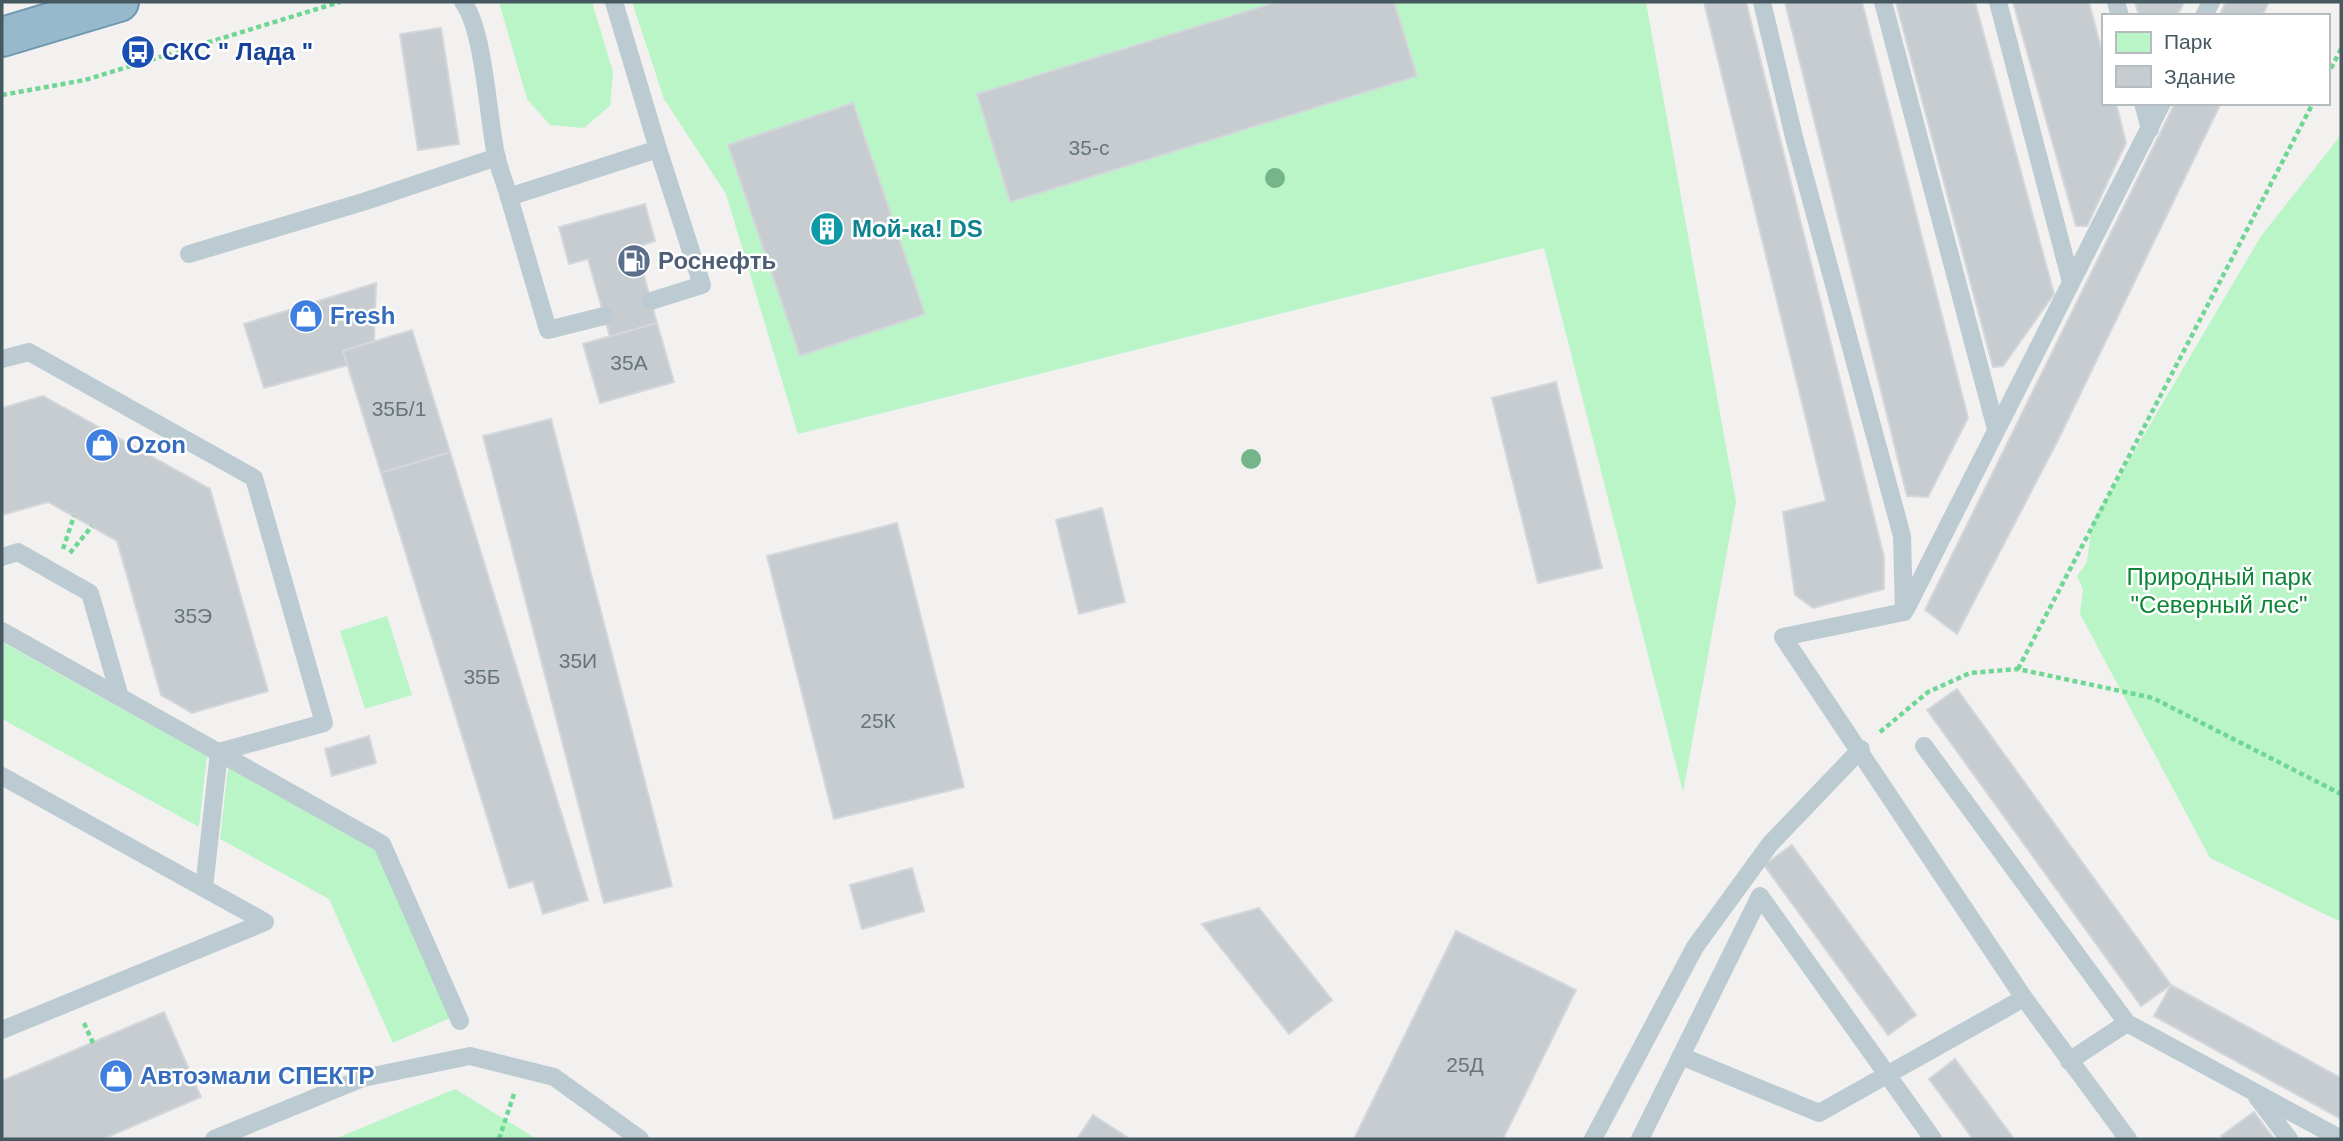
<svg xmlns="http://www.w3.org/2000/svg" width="2343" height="1141" font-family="Helvetica,sans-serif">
  <rect width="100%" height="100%" fill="#f3f0f0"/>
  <g fill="#baf5c8">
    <polygon points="499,2 592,2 613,72 610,106 584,128 550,125 527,99"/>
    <polygon points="632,2 1646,2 1736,502 1683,792 1544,248 798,434 726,194 664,99"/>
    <polygon points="2341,135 2341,922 2210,858 2080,614 2083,590 2077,576 2087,562 2092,523 2261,236"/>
    <polygon points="387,616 412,695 365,709 340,631"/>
    <polygon points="2,642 207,756 199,827 2,719"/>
    <polygon points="228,768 377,851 450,1018 393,1043 329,899 220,839"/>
    <polygon points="455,1089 537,1139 335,1139"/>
  </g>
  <g fill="#c7ccd0" stroke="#d3d7dc" stroke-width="2">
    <polygon points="1277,2 1394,2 1417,76 1010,202 977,94"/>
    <polygon points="1704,2 1746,2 1884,557 1884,589 1813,608 1795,595 1783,512 1826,501"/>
    <polygon points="1785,2 1862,2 1968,418 1928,497 1907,496"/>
    <polygon points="1896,2 1975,2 2054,294 2003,366 1993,367"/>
    <polygon points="2013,2 2089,2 2103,56 2103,103 2116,103 2126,143 2087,226 2076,226"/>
    <polygon points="2135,2 2184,2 2177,16 2139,16"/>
    <polygon points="2226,2 2269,2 2262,16 2219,16"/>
    <polygon points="441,28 459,144 418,150 400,34"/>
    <polygon points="853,103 925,314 800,356 728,145"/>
    <polygon points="2175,103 2221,103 2058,440 1957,634 1925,610"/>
    <polygon points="645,204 655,241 636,247 657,323 610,337 588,259 569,264 559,227"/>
    <polygon points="376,283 374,341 343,351 348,365 264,388 244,324"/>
    <polygon points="657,323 674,382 600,403 583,344"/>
    <polygon points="412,330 450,452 381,473 343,351"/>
    <polygon points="1556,382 1602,568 1538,583 1492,398"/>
    <polygon points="43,396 210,489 268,691 192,713 161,695 117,541 48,502 2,515 2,408"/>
    <polygon points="551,419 672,886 604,903 483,436"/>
    <polygon points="450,452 588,900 543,914 533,881 509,888 381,473"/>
    <polygon points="1102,508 1125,602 1079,614 1056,520"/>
    <polygon points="897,523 964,787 834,819 767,556"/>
    <polygon points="1957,689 2171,985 2141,1006 1927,710"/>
    <polygon points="369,736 376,763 332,776 325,749"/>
    <polygon points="1792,845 1916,1015 1888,1035 1764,865"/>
    <polygon points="912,868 924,911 862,929 850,885"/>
    <polygon points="1259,908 1332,1000 1289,1034 1202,924"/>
    <polygon points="1456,931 1576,990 1503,1139 1354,1139"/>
    <polygon points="2171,985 2341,1078 2341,1119 2154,1016"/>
    <polygon points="164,1012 201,1097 103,1139 2,1139 2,1081"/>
    <polygon points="1955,1059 2014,1139 1973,1139 1929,1079"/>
    <polygon points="2254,1112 2274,1139 2223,1139 2221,1136"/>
    <polygon points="1093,1115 1130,1139 1077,1139"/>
  </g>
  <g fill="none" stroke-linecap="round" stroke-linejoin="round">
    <g stroke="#6d98b0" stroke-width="42">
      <polyline id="trunk" points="2,37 119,2"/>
    </g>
    <g stroke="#6ed793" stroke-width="4.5" stroke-dasharray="5 3.5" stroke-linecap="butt">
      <polyline points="2327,76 2341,49"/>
      <polyline points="2,95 85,80 340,2"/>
      <polyline points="63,549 74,516"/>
      <polyline points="70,553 92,526"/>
      <polyline points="2018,669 2313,103"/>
      <polyline points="1880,732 1928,692 1970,673 2018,669 2153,698 2341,794"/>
      <polyline points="84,1023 93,1043"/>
      <polyline points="499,1139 514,1094"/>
    </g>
    <g stroke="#bccbd1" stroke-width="18">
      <path d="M463 2C484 29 488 118 496 155 499 169 505 183 509 197L658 149 614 2"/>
      <polyline points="1762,2 1794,137 1902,536 1904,612"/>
      <polyline points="1883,2 1996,429"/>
      <polyline points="1998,2 2071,282"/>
      <polyline points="2116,2 2120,16"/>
      <polyline points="2204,16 2211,2"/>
      <polyline points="2143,103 2150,129"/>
      <polyline points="509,197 548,330 604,316"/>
      <polyline points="189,254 366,201 497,157"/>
      <polyline points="651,301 702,285 658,149"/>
      <polyline points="2,359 29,352 254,478 324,723 219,752 204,888"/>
      <polyline points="2,557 18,552 90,593 120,697"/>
      <polyline points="1906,609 2162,103"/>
      <polyline points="1904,612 1783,637 2024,998 2128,1139"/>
      <polyline points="2,631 382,844 460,1021"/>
      <polyline points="1924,746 2127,1023 2341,1139"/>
      <polyline points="2,776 265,922 2,1030"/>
      <polyline points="1681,1056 1819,1113 2024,998"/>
      <polyline points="2069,1061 2127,1023"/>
      <polyline points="2257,1097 2289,1139"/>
      <polyline points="214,1139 363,1078 470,1056 554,1077 640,1139"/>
      <polyline points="1593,1139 1695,947 1770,844 1861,749"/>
      <polyline points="1640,1139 1760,896 1933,1139"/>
    </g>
    <use href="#trunk" stroke="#98b9cb" stroke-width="38"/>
  </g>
  <g fill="#74b68a">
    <circle cx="1275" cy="178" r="10"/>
    <circle cx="1251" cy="459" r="10"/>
  </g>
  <defs>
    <g id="bus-disc" transform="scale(1.75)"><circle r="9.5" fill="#1a4fb4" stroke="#fff"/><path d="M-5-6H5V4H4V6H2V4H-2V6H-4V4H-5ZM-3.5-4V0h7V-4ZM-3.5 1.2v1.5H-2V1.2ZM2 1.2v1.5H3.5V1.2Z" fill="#fff"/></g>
    <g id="building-disc" transform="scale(1.75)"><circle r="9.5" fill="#0f9aa8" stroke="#fff"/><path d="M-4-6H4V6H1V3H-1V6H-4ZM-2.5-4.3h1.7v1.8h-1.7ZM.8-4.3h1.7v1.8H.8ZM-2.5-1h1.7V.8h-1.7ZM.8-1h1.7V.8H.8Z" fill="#fff"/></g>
    <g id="fuel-disc" transform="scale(1.75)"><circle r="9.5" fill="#5c6f8a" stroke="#fff"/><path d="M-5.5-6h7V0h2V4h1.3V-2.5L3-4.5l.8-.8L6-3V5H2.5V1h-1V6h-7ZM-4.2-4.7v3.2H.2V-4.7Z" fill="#fff"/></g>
    <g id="shop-disc" transform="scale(1.75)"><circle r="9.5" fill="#3f7fe0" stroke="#fff"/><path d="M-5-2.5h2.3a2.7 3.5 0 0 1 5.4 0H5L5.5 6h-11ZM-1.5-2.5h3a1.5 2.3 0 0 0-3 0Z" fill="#fff"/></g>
  </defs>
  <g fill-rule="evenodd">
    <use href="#bus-disc" x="138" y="52"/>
    <use href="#building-disc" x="827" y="229"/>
    <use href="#fuel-disc" x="634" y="261"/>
    <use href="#shop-disc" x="306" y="316"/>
    <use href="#shop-disc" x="102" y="445"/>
    <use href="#shop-disc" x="116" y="1076"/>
  </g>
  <g text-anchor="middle" stroke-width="5" stroke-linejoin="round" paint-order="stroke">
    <g font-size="21" fill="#66757c">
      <text x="1089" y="155">35-с</text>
      <text x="629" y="370">35А</text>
      <text x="399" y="416">35Б/1</text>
      <text x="193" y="623">35Э</text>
      <text x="578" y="668">35И</text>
      <text x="482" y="684">35Б</text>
      <text x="878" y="728">25К</text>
      <text x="1465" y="1072">25Д</text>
    </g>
    <g font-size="24" font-weight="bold" fill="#164399" stroke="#fff" text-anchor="start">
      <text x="162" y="60">СКС " Лада "</text>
    </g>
    <g font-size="24" font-weight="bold" fill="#0d838f" stroke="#fff" text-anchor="start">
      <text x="852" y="237">Мой-ка! DS</text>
    </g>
    <g font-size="24" font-weight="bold" fill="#4e5e75" stroke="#fff" text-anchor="start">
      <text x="658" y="269">Роснефть</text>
    </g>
    <g font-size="24" font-weight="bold" fill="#366cbe" stroke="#fff" text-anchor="start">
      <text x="330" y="324">Fresh</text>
      <text x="126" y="453">Ozon</text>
      <text x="140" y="1084">Автоэмали СПЕКТР</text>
    </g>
    <g font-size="24" fill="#0c8636" stroke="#fff">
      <text x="2219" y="585">Природный парк<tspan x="2219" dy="28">"Северный лес"</tspan></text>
    </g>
  </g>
  <rect width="2343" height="1141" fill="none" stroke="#465860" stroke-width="7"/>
  <rect x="2102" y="14" width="228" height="91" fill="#ffffff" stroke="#b5bcbf" stroke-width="2"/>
  <rect x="2116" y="32" width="35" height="21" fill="#baf5c8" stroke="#b5bcbf" stroke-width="2"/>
  <text x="2164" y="49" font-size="21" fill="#465860">Парк</text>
  <rect x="2116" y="66" width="35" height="21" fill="#c7ccd0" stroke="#b5bcbf" stroke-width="2"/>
  <text x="2164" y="84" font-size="21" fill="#465860">Здание</text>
</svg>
